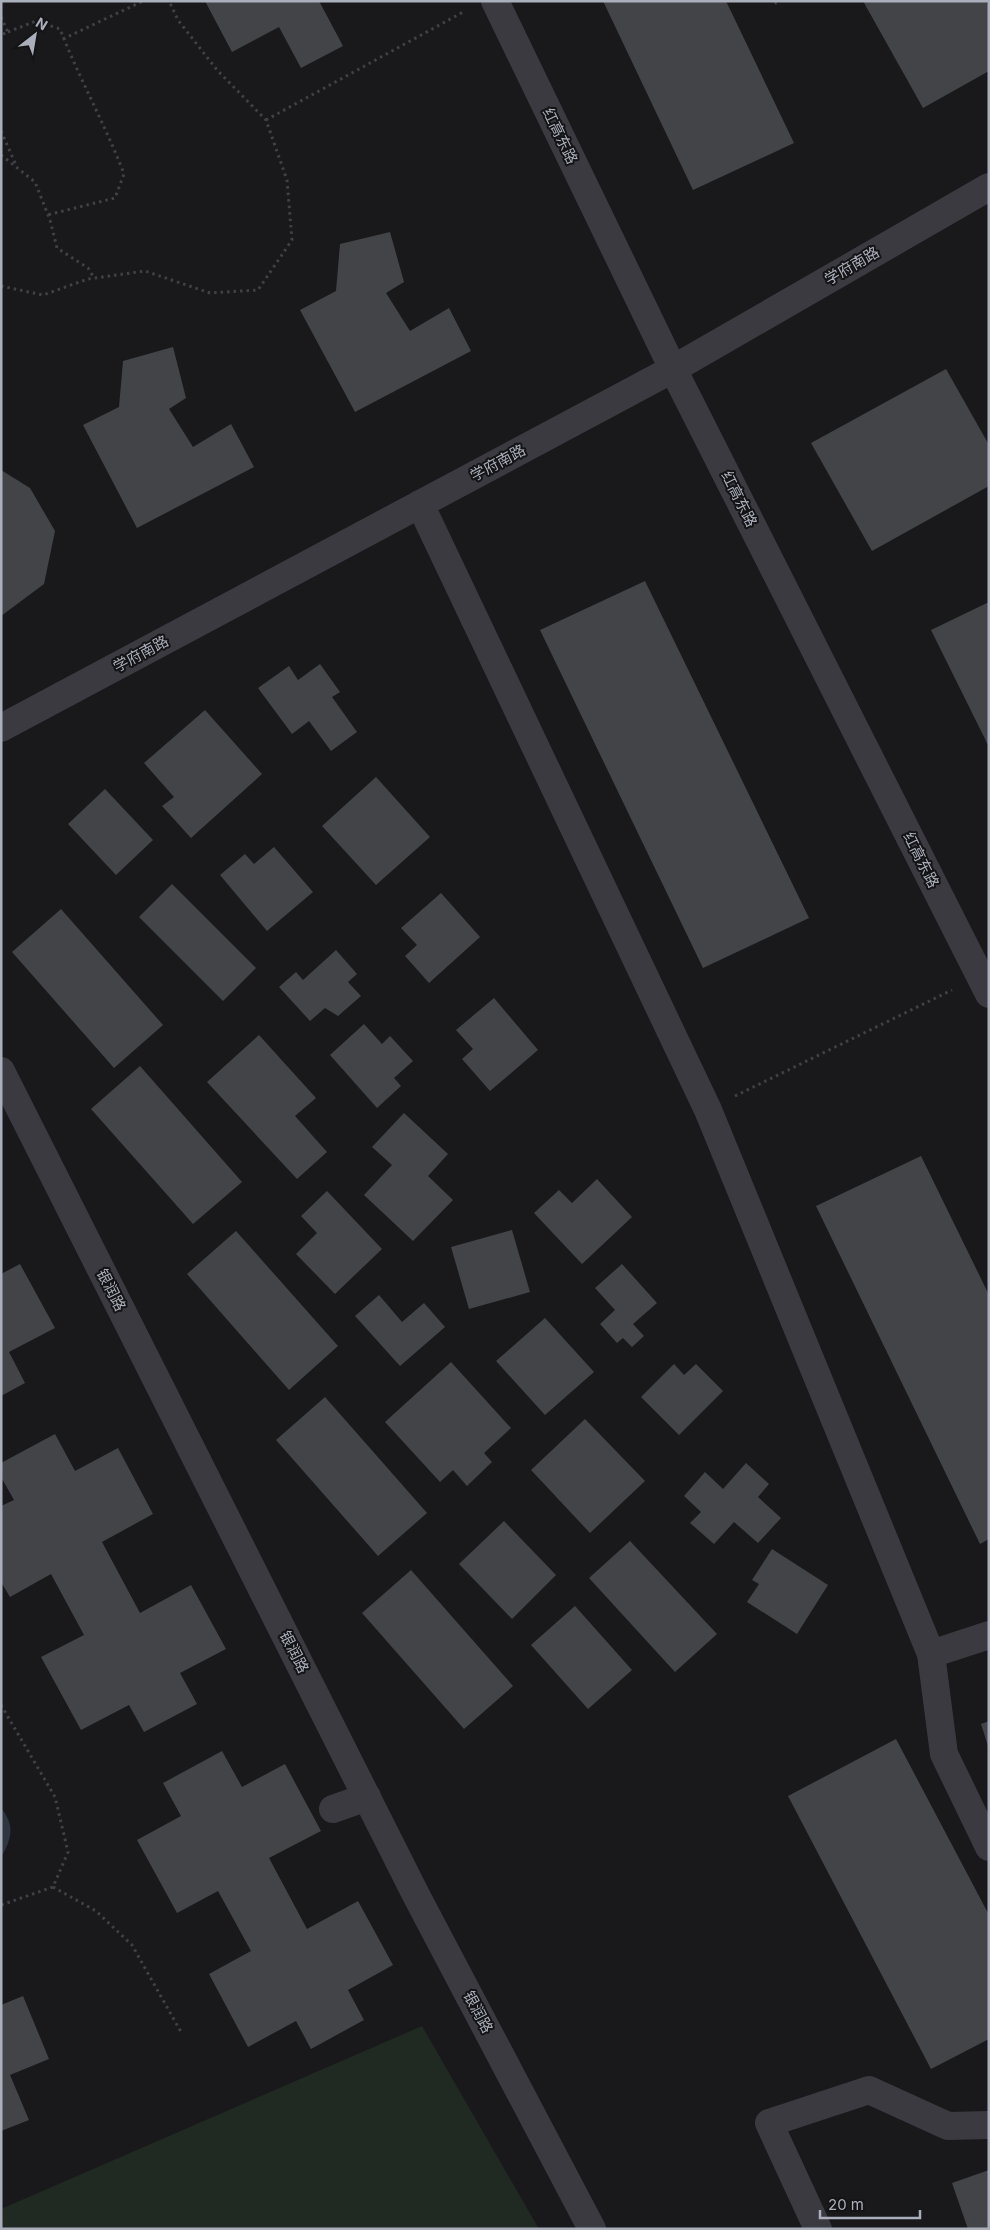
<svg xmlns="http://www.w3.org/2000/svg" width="990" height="2230" font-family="Inter,'Noto Sans SC',sans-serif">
  <rect width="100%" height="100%" fill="#19191b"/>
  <polygon fill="#202922" points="422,2026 539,2229 1,2229 1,2209"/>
  <path fill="#2e3740" d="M1 1808C15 1825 12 1839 1 1857Z"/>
  <g fill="#434448">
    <polygon points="205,1 319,1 343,46 301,68 279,27 232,52"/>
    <polygon points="603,1 726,1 794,143 693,190"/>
    <polygon points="863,1 986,1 989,6 989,71 923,108"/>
    <polygon points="390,232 404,282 386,293 410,331 449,308 471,351 355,412 300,310 336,291 340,244"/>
    <polygon points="173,347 186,398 169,409 193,447 231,424 254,467 137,528 83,425 119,407 123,361"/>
    <polygon points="946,369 989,445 989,486 872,551 811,443"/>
    <polygon points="1,470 30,488 55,531 44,584 1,616"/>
    <polygon points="645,581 809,918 703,968 540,630"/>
    <polygon points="989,602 989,747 931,630"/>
    <polygon points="320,664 340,692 332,697 357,732 331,751 309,721 292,734 258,688 289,666 298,680"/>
    <polygon points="205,710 262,774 191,838 162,806 174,797 144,763"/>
    <polygon points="376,777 430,837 376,885 322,826"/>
    <polygon points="105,789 153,840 116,875 68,824"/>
    <polygon points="274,847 313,892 267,931 220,875 245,854 254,864"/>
    <polygon points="172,884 256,968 223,1001 139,917"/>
    <polygon points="441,893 480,937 429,983 405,956 417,945 401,928"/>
    <polygon points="61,909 163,1025 114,1068 12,952"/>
    <polygon points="336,950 357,974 348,982 361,996 338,1016 325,1008 310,1021 279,987 296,972 303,980"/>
    <polygon points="494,998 538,1050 490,1091 462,1059 473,1049 456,1030"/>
    <polygon points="364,1024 382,1044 390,1036 413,1061 394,1078 401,1086 377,1108 330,1055"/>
    <polygon points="259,1035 316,1098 295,1116 327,1152 297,1179 207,1082"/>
    <polygon points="140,1066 242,1182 193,1224 91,1109"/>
    <polygon points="404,1113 448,1154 428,1176 453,1200 413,1241 364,1195 392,1165 372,1147"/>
    <polygon points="921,1156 989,1295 989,1539 980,1544 816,1206"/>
    <polygon points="597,1179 632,1217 582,1264 534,1213 559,1190 572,1203"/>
    <polygon points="327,1191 382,1249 335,1294 296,1254 317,1233 301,1216"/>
    <polygon points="512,1230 530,1292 469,1309 451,1247"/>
    <polygon points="236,1231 338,1346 289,1390 187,1274"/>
    <polygon points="20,1264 55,1328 9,1352 25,1383 1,1396 1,1274"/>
    <polygon points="622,1264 657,1303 633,1324 644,1336 632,1347 623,1338 617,1343 600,1324 615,1310 595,1288"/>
    <polygon points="379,1295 402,1322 424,1303 445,1327 400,1366 355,1316"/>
    <polygon points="545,1318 594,1372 545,1415 496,1361"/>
    <polygon points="451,1362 511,1428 484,1453 492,1462 467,1486 453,1470 440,1482 385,1422"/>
    <polygon points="674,1364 684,1375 696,1364 723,1391 679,1435 641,1397"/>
    <polygon points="325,1397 427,1513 378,1556 276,1440"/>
    <polygon points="585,1419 645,1481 590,1533 531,1470"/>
    <polygon points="55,1434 75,1471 118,1448 153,1514 102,1542 140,1613 191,1585 226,1649 180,1673 197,1704 144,1732 129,1705 81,1730 41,1657 84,1635 51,1574 10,1597 1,1582 1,1506 14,1500 1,1477 1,1463"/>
    <polygon points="746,1463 769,1484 758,1497 781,1518 758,1543 734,1522 714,1544 690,1523 701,1512 684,1496 705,1472 723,1489"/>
    <polygon points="504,1521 556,1575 512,1619 459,1564"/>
    <polygon points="630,1541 717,1634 675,1672 589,1578"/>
    <polygon points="772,1549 828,1585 797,1634 747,1602 759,1584 752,1580"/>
    <polygon points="411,1570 513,1686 464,1729 362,1613"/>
    <polygon points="575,1606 632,1670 588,1709 531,1645"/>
    <polygon points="989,1721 989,1746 988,1746 981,1724"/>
    <polygon points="896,1739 989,1915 989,2039 931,2069 788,1796"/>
    <polygon points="222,1751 242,1787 285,1764 321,1831 269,1858 307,1929 358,1901 393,1965 348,1990 364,2020 311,2049 296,2021 248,2047 209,1974 251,1951 218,1891 177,1913 137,1840 181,1816 163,1783"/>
    <polygon points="23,1996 49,2059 10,2075 29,2120 1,2131 1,2005"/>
    <polygon points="989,2170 989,2229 968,2229 952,2183"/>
  </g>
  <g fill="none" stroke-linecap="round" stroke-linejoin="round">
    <g stroke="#404147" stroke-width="3" stroke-dasharray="2.5 4" stroke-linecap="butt">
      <polyline points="775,1 776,3 779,1"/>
      <polyline points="1,17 8,32 1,35"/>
      <path d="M8 32 36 21 60 29C79 78 105 124 124 174L115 198 47 215"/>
      <polyline points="63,39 143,1"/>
      <polyline points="266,120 465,11"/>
      <polyline points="1,131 16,165"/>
      <polyline points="1,155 35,182 50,220 57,248 88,268 94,278"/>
      <polyline points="1,286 43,295 88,279 145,271 210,293 258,290 292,240 287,180 266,120 217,70 178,20 169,1"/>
      <polyline points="735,1096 952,990"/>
      <polyline points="1,1705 55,1797 68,1852 53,1887 1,1905"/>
      <polyline points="53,1887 96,1911 132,1945 181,2032"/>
    </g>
    <g stroke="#3a3a40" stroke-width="28">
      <polyline points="495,1 673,369 989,994"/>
      <polyline points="420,504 708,1110 931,1654 944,1754 989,1847"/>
      <polyline points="1,728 673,369 989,187"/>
      <polyline points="1,1071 416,1895 592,2229"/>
      <polyline points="931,1654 989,1635"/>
      <polyline points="333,1809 367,1797"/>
      <polyline points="818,2229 769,2123 869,2090 948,2126 989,2125"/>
    </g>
  </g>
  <g text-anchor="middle" stroke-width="4" stroke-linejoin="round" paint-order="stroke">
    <g font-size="15" fill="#abafbb" stroke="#141416">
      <text transform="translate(560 136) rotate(64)" y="5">红高东路</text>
      <text transform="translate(852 266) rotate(-30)" y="5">学府南路</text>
      <text transform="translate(498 463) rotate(-28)" y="5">学府南路</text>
      <text transform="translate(739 499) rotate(63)" y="5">红高东路</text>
      <text transform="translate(141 654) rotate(-28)" y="5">学府南路</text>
      <text transform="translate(921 860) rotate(63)" y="5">红高东路</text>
      <text transform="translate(111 1290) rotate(63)" y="5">银润路</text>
      <text transform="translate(294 1652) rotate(63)" y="5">银润路</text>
      <text transform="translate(478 2012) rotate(62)" y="5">银润路</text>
    </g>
  </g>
  <rect width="990" height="2230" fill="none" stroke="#abafbb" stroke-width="5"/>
  <g transform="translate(35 35) rotate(31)" stroke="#141416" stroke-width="4" paint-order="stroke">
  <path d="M0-4L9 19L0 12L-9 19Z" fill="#abafbb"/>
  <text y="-8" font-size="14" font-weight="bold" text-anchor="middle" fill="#abafbb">N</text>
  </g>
  <path d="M820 2210v8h100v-8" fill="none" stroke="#abafbb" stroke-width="2.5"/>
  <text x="828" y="2210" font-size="15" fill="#abafbb" stroke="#141416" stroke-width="4" paint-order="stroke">20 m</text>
</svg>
